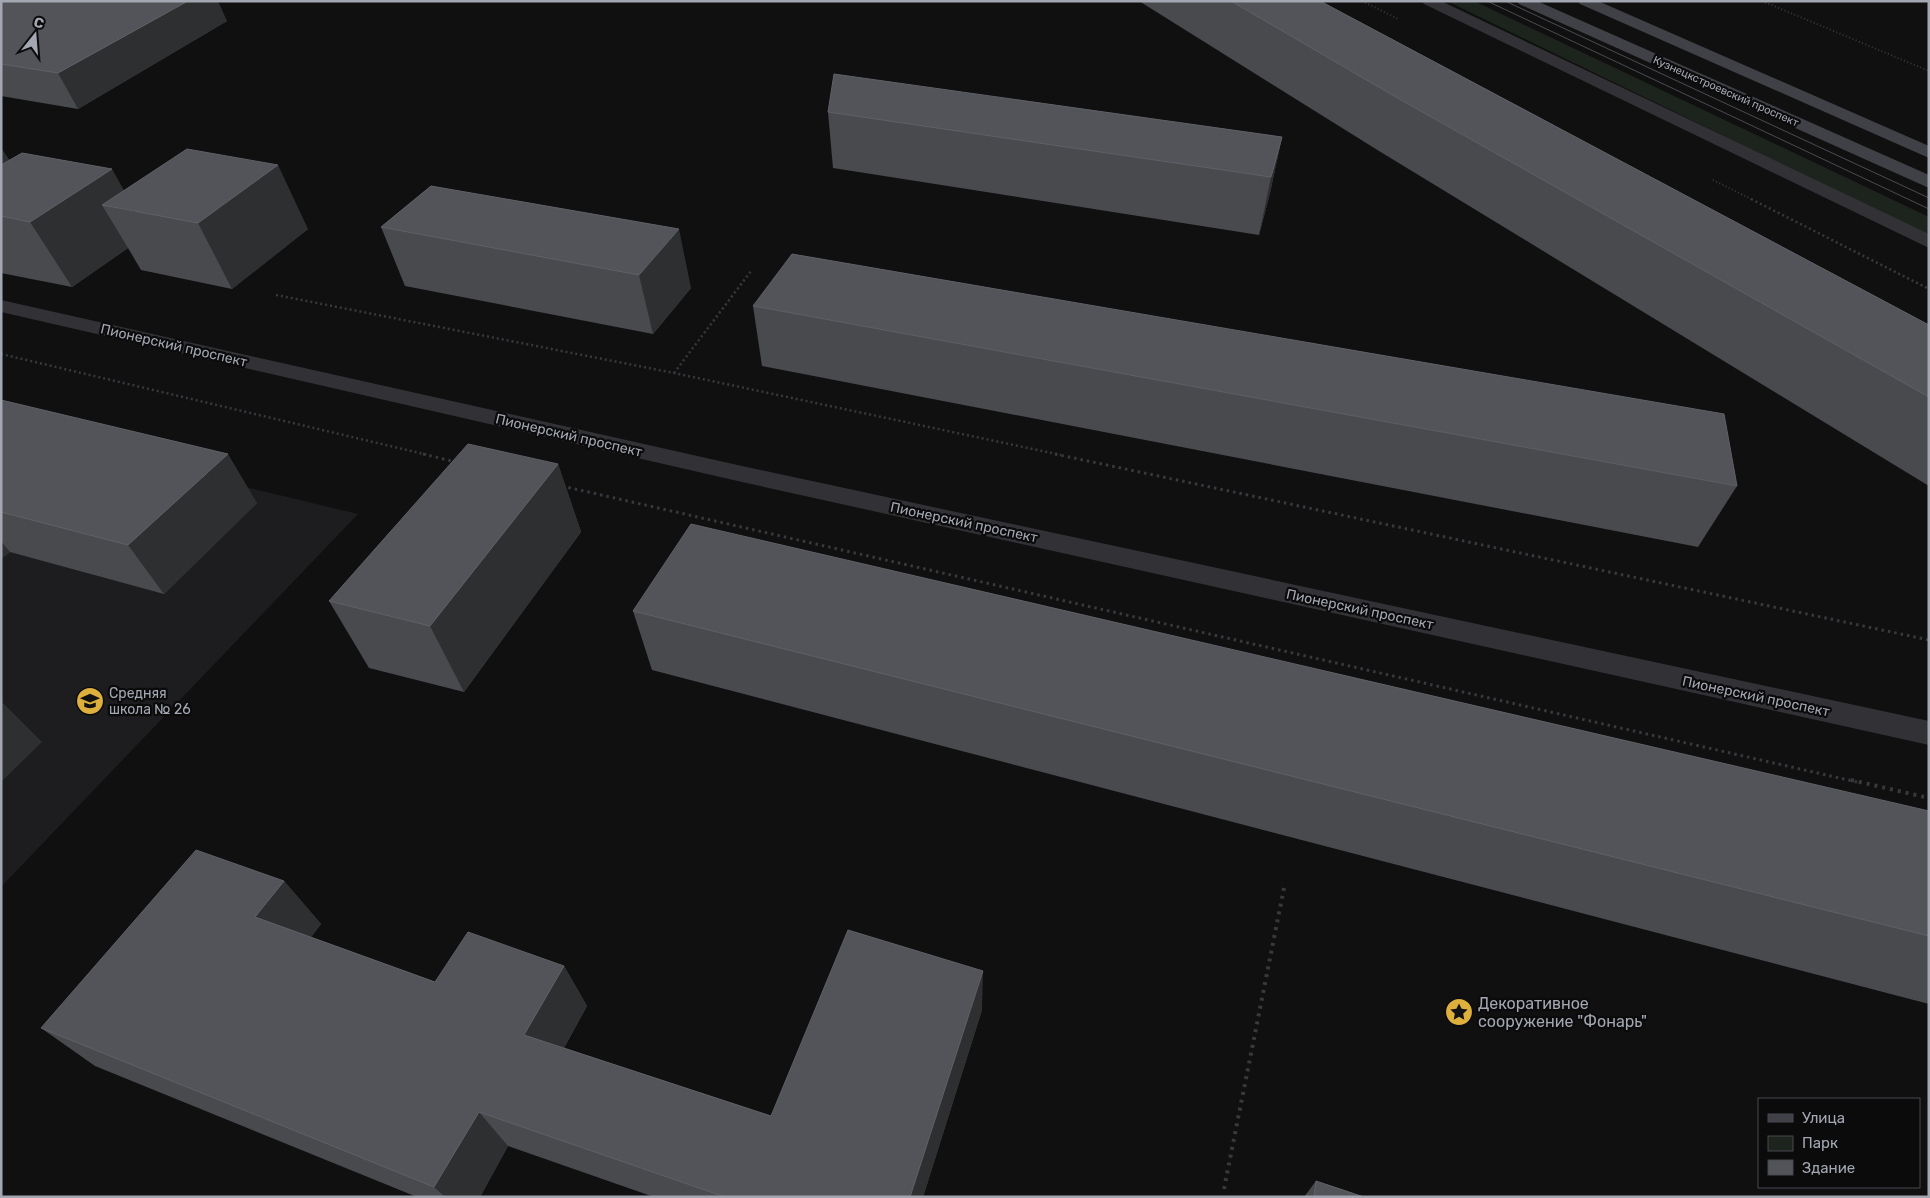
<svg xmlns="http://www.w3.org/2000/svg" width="1930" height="1198" font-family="Rubik,sans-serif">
  <rect width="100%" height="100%" fill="#101011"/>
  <polygon fill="#1d1c1e" points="1,428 358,514 1,887"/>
  <polygon fill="#1d241e" points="1447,1 1474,1 1929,217 1929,236"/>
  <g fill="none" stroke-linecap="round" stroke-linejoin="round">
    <g stroke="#38393d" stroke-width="2" stroke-dasharray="1 2.5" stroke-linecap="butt">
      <polyline points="1362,1 1398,19"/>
      <polyline points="1762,1 1929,71"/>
      <polyline points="1713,180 1753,200"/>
    </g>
    <g stroke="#38393d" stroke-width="2.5" stroke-dasharray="2 3" stroke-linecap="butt">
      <polyline points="1751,199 1929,289"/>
      <polyline points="276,295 674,373 1061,455"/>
      <polyline points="1,354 428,455"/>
      <polyline points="674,373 751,271"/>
    </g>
    <g stroke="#38393d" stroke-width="3" stroke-dasharray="2.5 4" stroke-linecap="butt">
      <polyline points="423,454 456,462"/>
      <polyline points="1055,454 1929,640"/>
      <polyline points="562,486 1857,782"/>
    </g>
    <g stroke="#38393d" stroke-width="4" stroke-dasharray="3 5" stroke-linecap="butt">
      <polyline points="1851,780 1929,798"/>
      <polyline points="1224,1189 1284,888"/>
    </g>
    <polygon fill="#323236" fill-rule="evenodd" points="1422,1 1441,1 1929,234 1929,248 1424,4"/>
    <polygon fill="#323236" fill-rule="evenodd" points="1,300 742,466 1929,721 1929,745 742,482 1,312"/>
    <g fill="#404146" fill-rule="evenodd">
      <polygon points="1517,1 1537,1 1929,175 1929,188 1519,4"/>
      <polygon points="1578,1 1598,1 1929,146 1929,158 1580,4"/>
    </g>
    <g stroke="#4b4c51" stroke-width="1">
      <polyline points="1487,1 1929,209"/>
      <polyline points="1505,1 1929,198"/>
    </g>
  </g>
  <g fill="#494a4e">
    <polygon points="1,1 227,21 78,109 1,96"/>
    <polygon points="1139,1 1320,1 1929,325 1929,486 1379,151"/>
    <polygon points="828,112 1282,137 1270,193 1259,235 833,168"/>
    <polygon points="1,149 10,161 124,191 308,229 232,289 141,270 128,248 72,287 1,273"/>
    <polygon points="431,186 691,288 653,334 405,286 381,227"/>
    <polygon points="753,306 1737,486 1698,547 762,366"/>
    <polygon points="1,400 257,503 164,594 10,552 1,559"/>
    <polygon points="558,464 581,532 464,692 369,668 329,601"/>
    <polygon points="633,611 1929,811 1929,1004 652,670"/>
    <polygon points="284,881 321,924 311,937 435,982 564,966 587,1006 564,1048 771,1116 982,1010 923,1197 654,1197 508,1146 480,1197 417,1197 95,1066 41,1028"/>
    <polygon points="1316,1181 1364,1197 1304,1197"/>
  </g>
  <g fill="#2e2f31">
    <polygon points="188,1 218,1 227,21 78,109 58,73"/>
    <polygon points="1282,137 1270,193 1259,235 1271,177"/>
    <polygon points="1,149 2,149 19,175 1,185"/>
    <polygon points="278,165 308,229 232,289 198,223"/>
    <polygon points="112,169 136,212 102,205 128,248 72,287 30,222"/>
    <polygon points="679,229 691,288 653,334 639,275"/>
    <polygon points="228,454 257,503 164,594 128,545"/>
    <polygon points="558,464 581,532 464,692 430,626"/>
    <polygon points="1,541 10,552 1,559"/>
    <polygon points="1,701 42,742 1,782"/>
    <polygon points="284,881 321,924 294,959 255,917"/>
    <polygon points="564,966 587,1006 550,1073 524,1035"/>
    <polygon points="983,971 982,1010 923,1197 910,1197"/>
    <polygon points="479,1112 508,1146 480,1197 445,1197 434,1187"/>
  </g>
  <g fill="#525459" stroke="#5f6167">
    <polygon points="1,1 188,1 58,73 1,64"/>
    <polygon points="1231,1 1320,1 1929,325 1929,397 1394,96"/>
    <polygon points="834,74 1282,137 1271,177 828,112"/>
    <polygon points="187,149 278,165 198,223 102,205"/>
    <polygon points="22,153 112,169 30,222 1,216 1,165"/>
    <polygon points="431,186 679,229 639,275 381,227"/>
    <polygon points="792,254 1724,414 1737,486 753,306"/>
    <polygon points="1,400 228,454 128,545 1,512"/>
    <polygon points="468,444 558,464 430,626 329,601"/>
    <polygon points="691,524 1929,811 1929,936 633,611"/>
    <polygon points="196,850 284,881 255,917 435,982 468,932 564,966 524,1035 771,1116 848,930 983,971 910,1197 725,1197 479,1112 434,1187 41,1028"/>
    <polygon points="1316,1181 1364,1197 1314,1197"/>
  </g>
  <defs>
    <g id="school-disc" transform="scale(1.4375)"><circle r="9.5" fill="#ddaf3d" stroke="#0b0b0c"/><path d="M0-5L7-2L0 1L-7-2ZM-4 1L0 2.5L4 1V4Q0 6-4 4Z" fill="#111"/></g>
    <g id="sight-disc" transform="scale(1.4375)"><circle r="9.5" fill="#ddaf3d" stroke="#0b0b0c"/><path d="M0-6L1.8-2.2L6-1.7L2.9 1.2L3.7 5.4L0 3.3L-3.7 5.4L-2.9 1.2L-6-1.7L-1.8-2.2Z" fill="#111"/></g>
  </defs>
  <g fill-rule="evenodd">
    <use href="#school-disc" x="90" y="701"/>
    <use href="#sight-disc" x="1459" y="1012"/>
  </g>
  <g text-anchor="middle" stroke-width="4.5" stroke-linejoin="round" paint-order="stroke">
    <g font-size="11" fill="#a3a7b1" stroke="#0b0b0c">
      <text transform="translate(1726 91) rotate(24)" y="4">Кузнецкстроевский проспект</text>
    </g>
    <g font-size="14" fill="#a3a7b1" stroke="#0b0b0c">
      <text transform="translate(174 345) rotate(13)" y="5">Пионерский проспект</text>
      <text transform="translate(569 435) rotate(13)" y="5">Пионерский проспект</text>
      <text transform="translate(964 522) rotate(12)" y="5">Пионерский проспект</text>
      <text transform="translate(1360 609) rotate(12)" y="5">Пионерский проспект</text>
      <text transform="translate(1756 696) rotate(12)" y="5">Пионерский проспект</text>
    </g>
    <g font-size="14" fill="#a3a7b1" stroke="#0b0b0c" text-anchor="start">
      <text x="109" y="698">Средняя<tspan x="109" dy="16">школа № 26</tspan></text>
    </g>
    <g font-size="16" fill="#a3a7b1" stroke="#0b0b0c" text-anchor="start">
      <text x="1478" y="1009">Декоративное<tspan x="1478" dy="18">сооружение "Фонарь"</tspan></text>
    </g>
  </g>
  <rect width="1930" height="1198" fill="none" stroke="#a3a7b1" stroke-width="5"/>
  <rect x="1758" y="1098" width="162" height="90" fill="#0b0b0c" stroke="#48494e"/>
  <rect x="1768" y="1114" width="25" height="8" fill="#404146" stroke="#48494e"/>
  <text x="1802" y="1123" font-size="15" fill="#a3a7b1">Улица</text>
  <rect x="1768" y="1136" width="25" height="15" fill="#1d241e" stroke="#48494e"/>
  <text x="1802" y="1148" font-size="15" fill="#a3a7b1">Парк</text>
  <rect x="1768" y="1160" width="25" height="15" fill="#525459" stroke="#48494e"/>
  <text x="1802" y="1173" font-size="15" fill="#a3a7b1">Здание</text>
  <g transform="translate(35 35) rotate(17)" stroke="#0b0b0c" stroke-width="4" paint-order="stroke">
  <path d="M0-4L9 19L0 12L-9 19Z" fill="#a3a7b1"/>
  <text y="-8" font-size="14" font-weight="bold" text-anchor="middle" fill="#a3a7b1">С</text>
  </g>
</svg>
